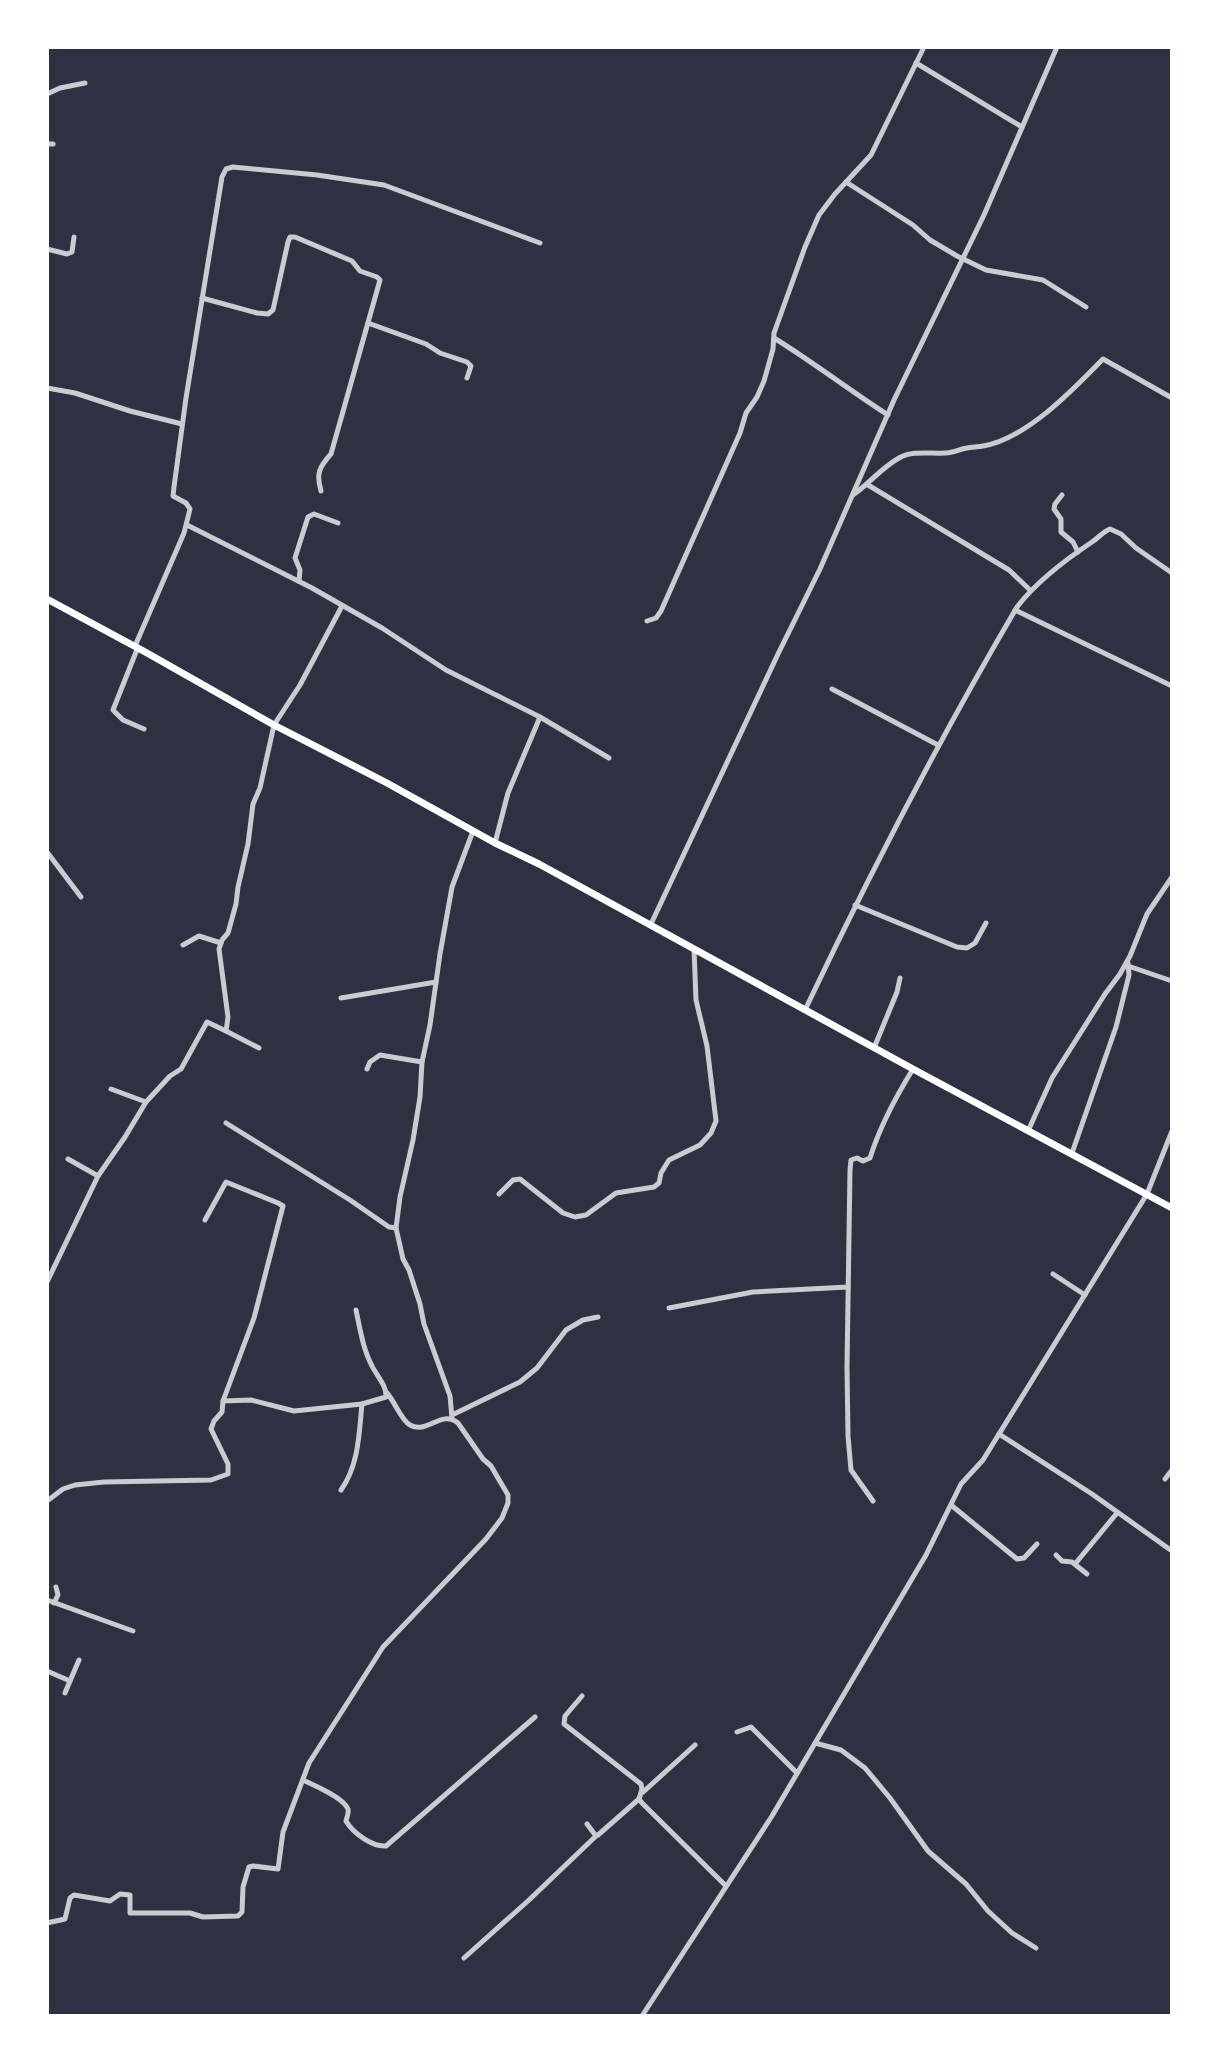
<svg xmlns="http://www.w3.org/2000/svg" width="1219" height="2063" font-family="Quicksand,sans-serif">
  <rect width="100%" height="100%" fill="#2d3142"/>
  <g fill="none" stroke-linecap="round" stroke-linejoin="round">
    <g stroke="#caccd0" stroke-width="5">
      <polyline points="916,63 1022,127"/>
      <polyline points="47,94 60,88 85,83"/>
      <polyline points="47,144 53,144"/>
      <polyline points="846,182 913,225 930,240 957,256 986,270 1043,280 1086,307"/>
      <polyline points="47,249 67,254 72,252 74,237"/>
      <path d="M202 298 257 313 268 314 273 310 288 242 290 237H295L352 261 360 271 377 277 380 280 331 454C319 467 316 474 321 491"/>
      <polyline points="368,323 426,344 440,353 467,362 471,366 467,378"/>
      <path d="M774 338C813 362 849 390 888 415"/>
      <polyline points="47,388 75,393 130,411 182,424"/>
      <polyline points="868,485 1009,570 1030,590"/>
      <path d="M853 495C869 484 881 468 899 458 913 450 930 454 946 453 953 453 960 449 967 448 972 447 978 447 983 446 1026 439 1074 389 1103 359L1172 398"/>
      <polyline points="1062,495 1055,504 1054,509 1061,519 1061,532 1073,542 1078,552"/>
      <polyline points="187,525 312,588 382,628 446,670 540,717 609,758"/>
      <polyline points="299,581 300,570 295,558 308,517 314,514 338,523"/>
      <polyline points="1015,610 1172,686"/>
      <polyline points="647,621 656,618 661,611 740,433 746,413 757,397 764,381 773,349 774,333 805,247 819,215 835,194 871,155 924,47"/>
      <polyline points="135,646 184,533 190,509 186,503 173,496 174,487 186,398 222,177 226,169 233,167 317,175 384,185 540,243"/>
      <polyline points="138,647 113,710 123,720 144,729"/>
      <polyline points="832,689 938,745"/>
      <polyline points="495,843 508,793 540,717"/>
      <polyline points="47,852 81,897"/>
      <polyline points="855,905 957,947 967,948 975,943 986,923"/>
      <polyline points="651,924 778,654 820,569 894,400 984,215 1057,47"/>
      <polyline points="183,945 199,936 221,943"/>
      <polyline points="1128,966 1172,981"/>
      <polyline points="341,998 436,982"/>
      <path d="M805 1010C870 873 940 738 1017 607 1037 581 1065 560 1092 542 1099 537 1103 532 1110 529L1121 534 1136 548 1172 573"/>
      <polyline points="226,1031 259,1048"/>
      <polyline points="874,1048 897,992 900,978"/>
      <polyline points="367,1069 370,1062 380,1055 422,1062"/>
      <polyline points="111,1089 146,1102"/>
      <polyline points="226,1123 350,1200 389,1227 396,1228"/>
      <polyline points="1028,1131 1052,1078 1105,994 1120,974 1130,956 1147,914 1172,877"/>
      <polyline points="1072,1153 1116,1027 1129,975 1128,963"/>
      <polyline points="68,1159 98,1176"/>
      <polyline points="499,1194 513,1180 520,1179 563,1213 575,1217 586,1215 616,1193 654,1187 659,1183 661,1173 669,1160 700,1145 711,1133 716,1121 707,1046 696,1000 694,949"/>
      <polyline points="1053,1274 1085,1295"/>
      <polyline points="47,1282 98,1176 125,1137 146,1102 170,1076 181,1069 207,1022 226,1031 228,1017 219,949 222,940 228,933 236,904 238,887 248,844 253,804 260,788 274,725 300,685 342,606"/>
      <polyline points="669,1308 753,1292 848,1287"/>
      <path d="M223 1401 251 1400 294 1411 362 1404 386 1397C387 1386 377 1376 372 1366 363 1349 360 1329 356 1310"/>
      <polyline points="452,1415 520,1382 537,1368 566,1330 583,1320 598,1317"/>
      <polyline points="452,1418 450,1396 424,1324 420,1304 409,1270 403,1259 396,1228 400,1197 413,1140 420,1097 422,1062 430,1025 440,954 452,887 473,831"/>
      <polyline points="999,1434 1092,1494 1172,1551"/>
      <polyline points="1165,1479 1172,1470"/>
      <path d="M341 1490C359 1465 359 1433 362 1404"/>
      <polyline points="47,1501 63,1489 75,1485 104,1482 211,1480 228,1474 228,1464 211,1429 214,1421 222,1412 223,1401 254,1318 283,1206 278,1203 226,1182 205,1220"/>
      <path d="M873 1501 851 1470 848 1436 847 1367 850 1170 851 1160 857 1158 863 1161 870 1158C880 1126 895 1098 913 1069"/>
      <polyline points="951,1505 1017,1559 1024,1558 1037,1544"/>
      <polyline points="1056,1555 1062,1561 1072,1562 1087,1574"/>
      <polyline points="1075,1564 1117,1513"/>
      <polyline points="47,1600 133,1631"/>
      <polyline points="54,1603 58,1595 56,1587"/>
      <polyline points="47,1671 70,1681 79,1660"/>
      <polyline points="65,1693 70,1681"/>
      <polyline points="582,1696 565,1716 564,1724 641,1784 642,1789 639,1799 642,1803 726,1886"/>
      <polyline points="737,1732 751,1727 797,1773"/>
      <polyline points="815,1743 841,1750 865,1768 890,1798 928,1851 966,1884 988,1911 1012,1933 1036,1948"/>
      <path d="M303 1780C314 1785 344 1798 348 1809 349 1814 347 1816 346 1821 353 1833 372 1847 386 1846L535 1717"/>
      <polyline points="642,1793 695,1745"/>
      <polyline points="587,1824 596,1836 598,1835 639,1799"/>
      <path d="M47 1923 65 1919 70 1898 74 1895 110 1901 120 1894 130 1895V1913H190L203 1917 238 1916 242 1912 243 1887 249 1867 253 1866 278 1869 283 1832 309 1763 383 1647 486 1539 502 1518 508 1503V1495L491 1466 483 1459 458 1423C441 1409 427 1435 410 1425 401 1420 395 1402 387 1393"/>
      <polyline points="464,1958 529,1900 596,1836"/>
      <polyline points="642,2016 772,1816 926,1555 961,1484 983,1460 1147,1194 1172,1131"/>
    </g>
    <polyline stroke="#fff" stroke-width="7" points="47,599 147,653 274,725 387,783 495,843 539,864 913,1069 1172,1208"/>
  </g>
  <rect width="1219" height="2063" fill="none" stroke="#ffffff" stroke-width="98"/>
</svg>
